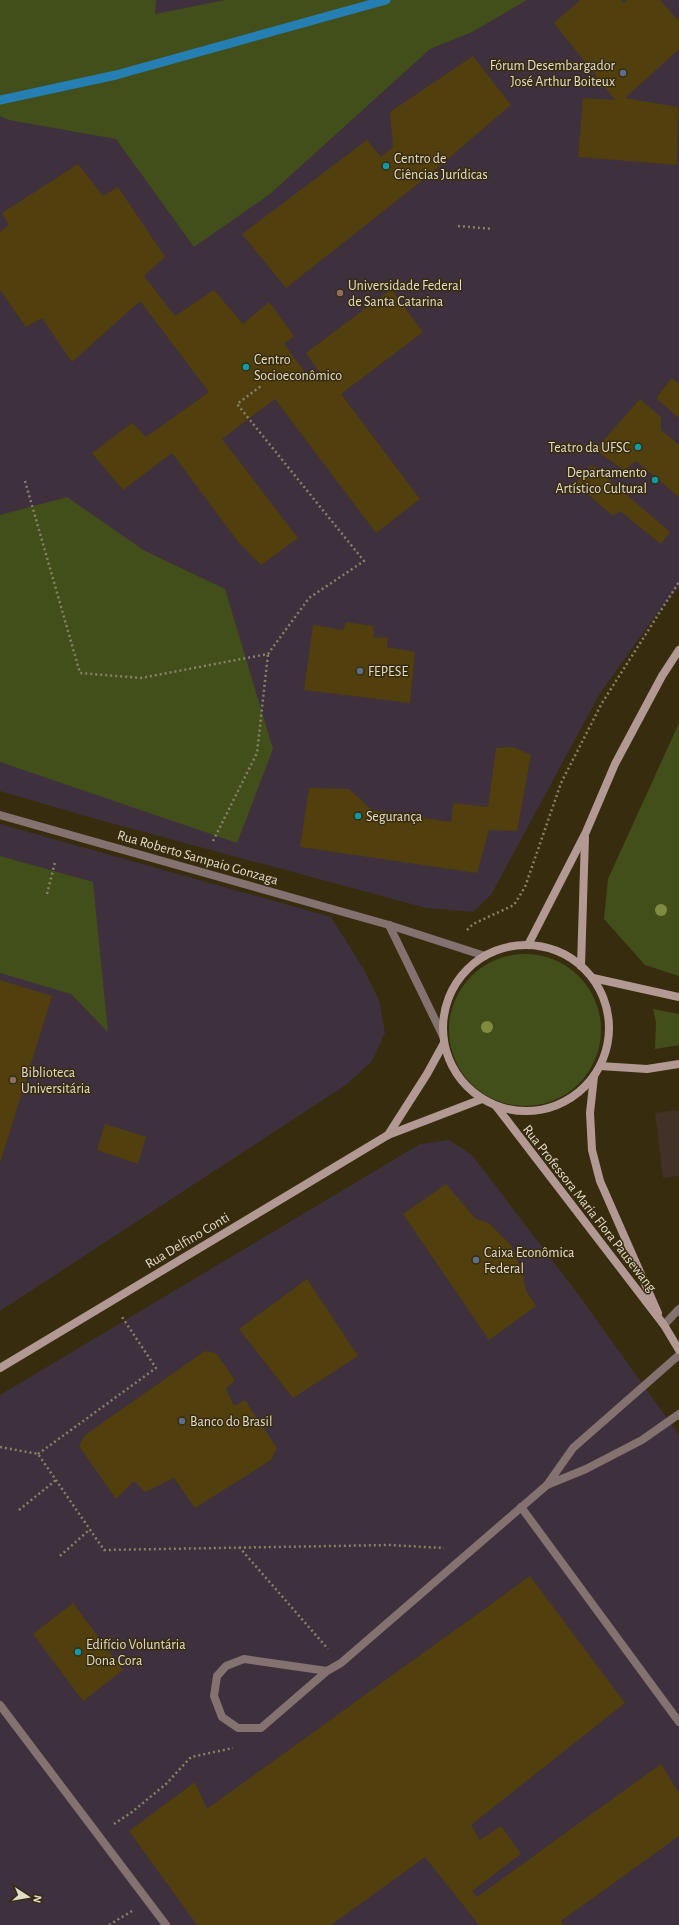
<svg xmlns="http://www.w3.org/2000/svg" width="679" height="1925" font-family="'Alegreya Sans',sans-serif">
  <rect width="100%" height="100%" fill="#382c0f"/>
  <polygon fill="#423127" points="679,1110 679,1176 663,1178 655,1113"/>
  <g fill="#3e303d">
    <polygon points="0,0 679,0 679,587 655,616 599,695 491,895 473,912 426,908 96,819 0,791"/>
    <polygon points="0,824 331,917 363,968 379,1000 385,1033 372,1061 346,1085 0,1311"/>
    <polygon points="449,1140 472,1155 578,1294 679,1435 679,1925 0,1925 0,1395 420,1144"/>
  </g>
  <g fill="#424f1b">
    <polygon points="0,0 156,0 155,14 225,0 527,0 472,32 430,49 270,194 194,247 116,139 9,120 0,116"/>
    <polygon points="67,497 145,551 225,589 273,749 237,843 0,762 0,515"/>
    <polygon points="679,723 679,976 645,965 604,919 608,879"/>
    <polygon points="0,856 93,882 108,1032 71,994 0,973"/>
    <circle cx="525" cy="1030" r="76"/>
    <polygon points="653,1009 679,1014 679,1045 655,1049 656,1022"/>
  </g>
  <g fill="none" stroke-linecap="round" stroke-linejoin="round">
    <polyline stroke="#257fb3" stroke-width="9" points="0,100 116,75 386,0"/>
  </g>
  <g fill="#513f0e">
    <polygon points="580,0 621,0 624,3 627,0 660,0 679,21 679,49 625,98 678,107 677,165 578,157 583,98 615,100 554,23"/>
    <polygon points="473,56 511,105 428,176 286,288 242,234 367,140 381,157 393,147 390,112"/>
    <polygon points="78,164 103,196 118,187 165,257 144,276 175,316 214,290 243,324 269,302 294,336 284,344 311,380 320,373 306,353 391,289 423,332 341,394 420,499 376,533 275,399 222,439 298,538 261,565 239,543 172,453 123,490 92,453 132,423 146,437 209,392 140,301 72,362 42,318 26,327 0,290 0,232 9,225 2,213"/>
    <polygon points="672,378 679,384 679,418 656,398"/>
    <polygon points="640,399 661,417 661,430 679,445 679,497 636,461 624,470 595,450"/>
    <polygon points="592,465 670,532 661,544 620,511 613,516 575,483"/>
    <polygon points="346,622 373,626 374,638 388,637 387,647 415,652 410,703 304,690 313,625 343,630"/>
    <polygon points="513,747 531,755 517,831 489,830 477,873 300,847 309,788 349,789 372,810 451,822 453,803 488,807 496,748"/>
    <polygon points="0,980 52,996 0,1163"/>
    <polygon points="105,1124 146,1137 138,1164 97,1150"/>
    <polygon points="446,1184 475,1218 490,1224 511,1245 523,1275 526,1291 536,1306 489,1340 403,1214"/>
    <polygon points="307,1279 358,1356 293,1398 239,1329"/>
    <polygon points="205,1351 216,1353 235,1380 226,1389 234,1406 245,1400 277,1448 271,1460 195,1508 174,1478 145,1492 134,1481 116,1499 79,1446 85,1435"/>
    <polygon points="530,1576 625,1703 471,1825 480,1840 501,1826 521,1854 472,1891 477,1897 661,1764 679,1793 679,1836 561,1921 564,1925 479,1925 425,1857 331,1925 197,1925 129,1831 195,1782 207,1809"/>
    <polygon points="73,1603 123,1670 83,1701 33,1634"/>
  </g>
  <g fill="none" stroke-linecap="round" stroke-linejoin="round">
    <g stroke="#8a8069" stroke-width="2.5" stroke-dasharray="2 3" stroke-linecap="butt">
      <polyline points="458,226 493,229"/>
      <polyline points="25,481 80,673 141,678 268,654 309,598 364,561 237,404 261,386"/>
      <polyline points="213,841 257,753 268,654"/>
      <polyline points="47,894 55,862"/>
      <polyline points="467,930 473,924 514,905 525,887 561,783 602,703 679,582"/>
      <polyline points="0,1447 38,1454 104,1550 389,1545 444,1548"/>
      <polyline points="38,1454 156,1368 122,1317"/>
      <polyline points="19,1510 56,1480"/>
      <polyline points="239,1547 328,1649"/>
      <polyline points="60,1556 89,1530"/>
      <polyline points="114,1824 132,1812 166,1784 191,1757 233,1748"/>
      <polyline points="109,1925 132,1911"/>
    </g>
    <g stroke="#83726f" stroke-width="8">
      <polyline points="664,1325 679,1309"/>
      <polyline points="679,1355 573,1448 547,1485 586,1469 642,1440 679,1414"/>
      <polyline points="521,1507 679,1722"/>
      <polyline points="327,1671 244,1659 226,1666 217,1676 214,1696 222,1717 238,1728 261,1728 327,1671 341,1663 547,1485"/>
      <polyline points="0,1705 166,1925"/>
    </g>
    <g stroke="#83726f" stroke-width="8">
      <polyline points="0,815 389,925 485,956"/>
      <polyline points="389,925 443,1036"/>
    </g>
    <g stroke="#b39994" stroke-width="8">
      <polyline points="528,945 586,832 615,764 662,676 679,650"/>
      <circle cx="526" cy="1028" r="83"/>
      <polyline points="581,966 585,837"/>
      <polyline points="593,978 679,997"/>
      <polyline points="600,1066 647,1069 679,1064"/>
      <polyline points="594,1076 590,1113 592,1150 600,1181 658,1313"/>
      <polyline points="496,1106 664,1325 679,1350"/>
      <polyline points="388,1135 427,1074 444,1043"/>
      <polyline points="0,1368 388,1135 482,1099"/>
    </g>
  </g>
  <g fill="#818b3f">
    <circle cx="661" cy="910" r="6"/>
    <circle cx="487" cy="1027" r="6"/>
  </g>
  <g fill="#5c6f8a" stroke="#382c0f" stroke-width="1.5">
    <circle cx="623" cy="73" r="4"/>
    <circle cx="360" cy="671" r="4"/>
    <circle cx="476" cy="1260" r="4"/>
    <circle cx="182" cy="1421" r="4"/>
  </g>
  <g fill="#0f9aa8" stroke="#382c0f" stroke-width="1.5">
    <circle cx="386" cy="166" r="4"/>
    <circle cx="246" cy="367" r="4"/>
    <circle cx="638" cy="447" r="4"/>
    <circle cx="655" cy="480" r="4"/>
    <circle cx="358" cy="816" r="4"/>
    <circle cx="78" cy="1652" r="4"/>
  </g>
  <g fill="#8d6e63" stroke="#382c0f" stroke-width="1.5">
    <circle cx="340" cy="293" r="4"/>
    <circle cx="13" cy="1080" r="4"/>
  </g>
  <g text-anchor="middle" stroke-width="3" stroke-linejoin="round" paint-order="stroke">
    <g font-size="14" fill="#e2dbca" stroke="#382c0f" text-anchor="start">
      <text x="615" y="70" text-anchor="end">Fórum Desembargador<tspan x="615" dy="16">José Arthur Boiteux</tspan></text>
      <text x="394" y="163">Centro de<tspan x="394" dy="16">Ciências Jurídicas</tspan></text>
      <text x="348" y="290">Universidade Federal<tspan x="348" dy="16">de Santa Catarina</tspan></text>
      <text x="254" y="364">Centro<tspan x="254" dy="16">Socioeconômico</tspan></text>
      <text x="630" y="452" text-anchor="end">Teatro da UFSC</text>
      <text x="647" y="477" text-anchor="end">Departamento<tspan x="647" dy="16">Artístico Cultural</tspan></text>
      <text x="368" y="676">FEPESE</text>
      <text x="366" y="821">Segurança</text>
      <text x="21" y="1077">Biblioteca<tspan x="21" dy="16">Universitária</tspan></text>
      <text x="484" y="1257">Caixa Econômica<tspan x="484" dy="16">Federal</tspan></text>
      <text x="190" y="1426">Banco do Brasil</text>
      <text x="86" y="1649">Edifício Voluntária<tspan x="86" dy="16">Dona Cora</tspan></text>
    </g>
    <g font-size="14" fill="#e2dbca" stroke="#382c0f">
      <text transform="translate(198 857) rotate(16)" y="5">Rua Roberto Sampaio Gonzaga</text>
      <text transform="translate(590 1208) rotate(52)" y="5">Rua Professora Maria Flora Pausewang</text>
      <text transform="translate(187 1240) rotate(-31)" y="5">Rua Delfino Conti</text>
    </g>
  </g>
  <g transform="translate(28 1897) rotate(102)" stroke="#382c0f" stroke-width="3" paint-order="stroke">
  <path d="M0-3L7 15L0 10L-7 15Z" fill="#e2dbca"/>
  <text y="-6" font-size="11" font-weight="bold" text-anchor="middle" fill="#e2dbca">N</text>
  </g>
</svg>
